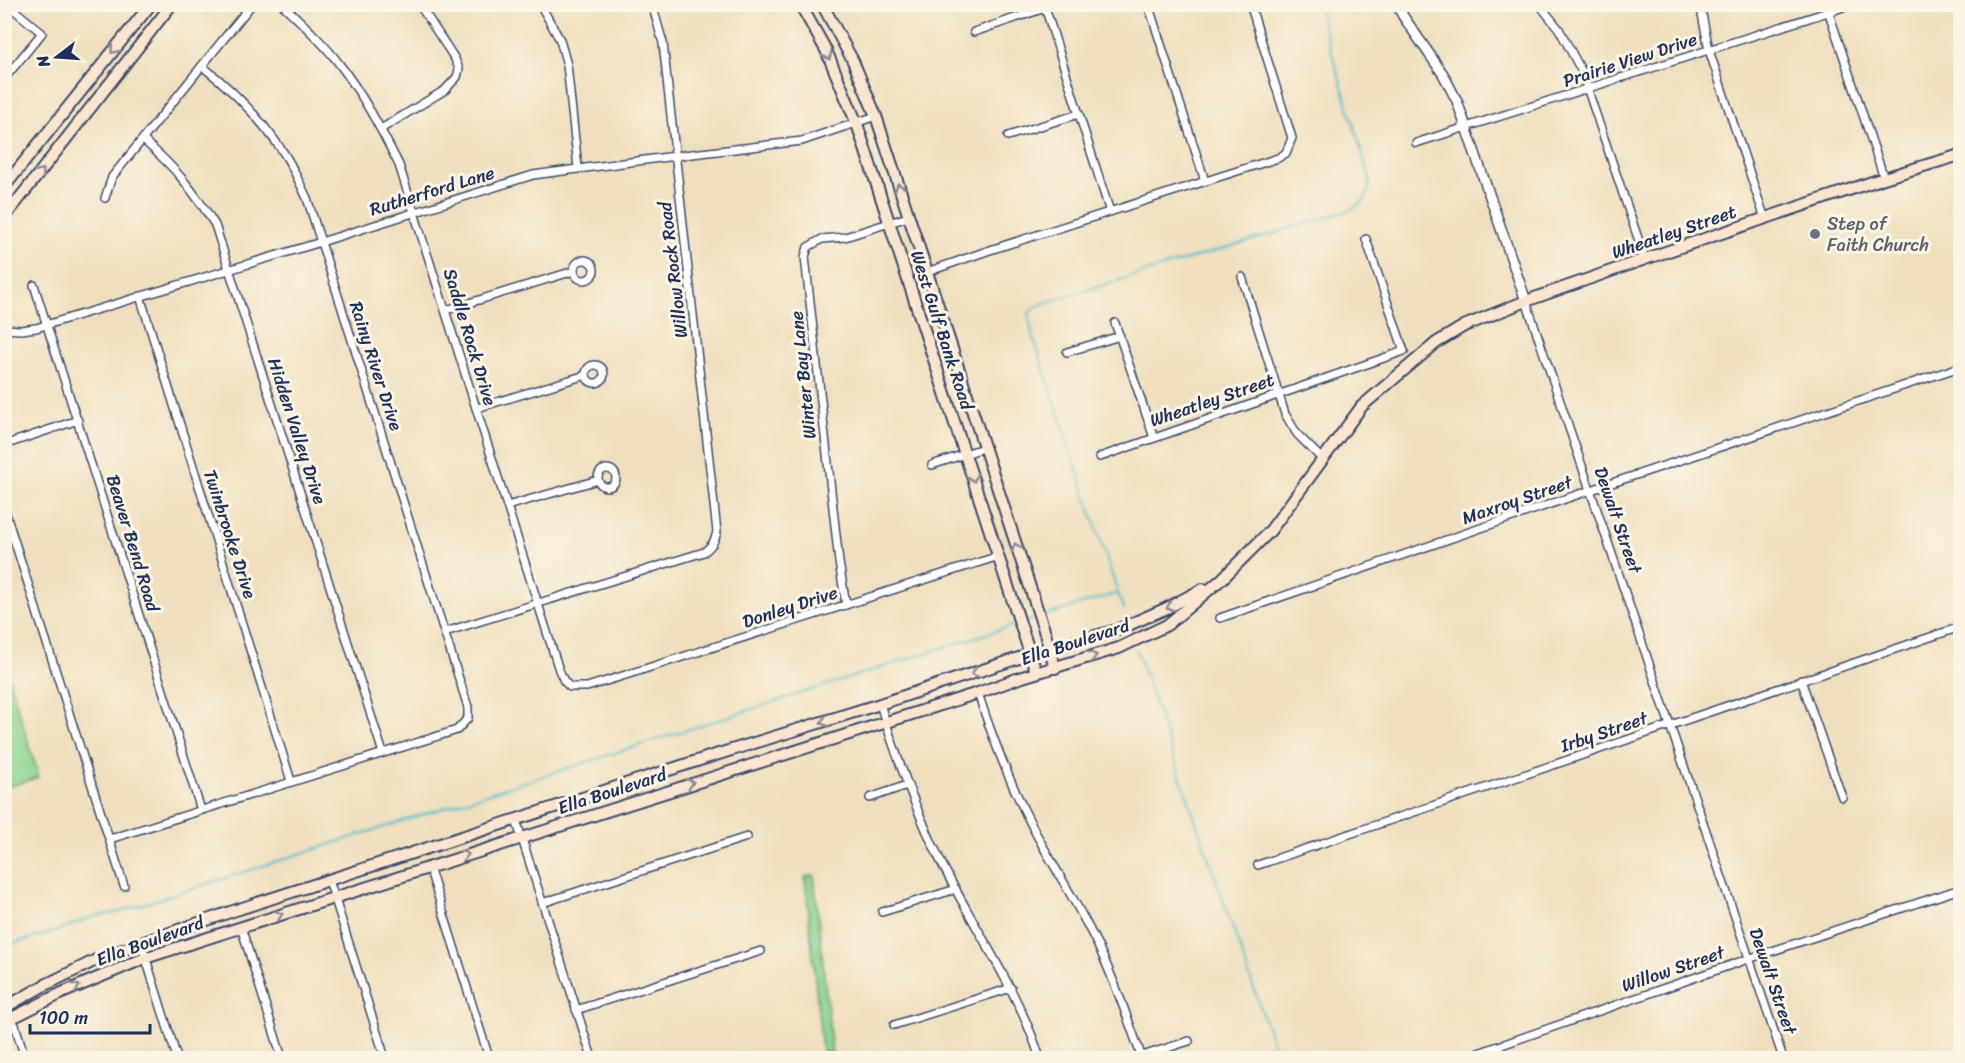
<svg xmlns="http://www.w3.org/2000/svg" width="1965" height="1063" font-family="Sriracha,sans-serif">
  <rect width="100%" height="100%" fill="#fcf5e5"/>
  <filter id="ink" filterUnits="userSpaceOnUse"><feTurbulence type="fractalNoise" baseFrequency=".0167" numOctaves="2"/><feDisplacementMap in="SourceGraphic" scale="12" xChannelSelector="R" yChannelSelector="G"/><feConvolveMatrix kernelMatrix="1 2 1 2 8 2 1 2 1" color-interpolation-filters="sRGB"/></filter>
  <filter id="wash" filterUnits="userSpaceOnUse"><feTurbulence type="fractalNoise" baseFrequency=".008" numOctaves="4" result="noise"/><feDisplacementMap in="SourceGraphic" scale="24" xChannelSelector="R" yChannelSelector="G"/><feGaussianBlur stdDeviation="1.35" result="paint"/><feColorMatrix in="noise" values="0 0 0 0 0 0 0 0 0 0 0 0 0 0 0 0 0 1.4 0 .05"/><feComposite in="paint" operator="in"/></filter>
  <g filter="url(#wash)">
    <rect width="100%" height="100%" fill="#efdfbe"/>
    <g fill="#8bd48f" stroke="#538276" stroke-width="1.5">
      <polygon points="5,666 39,777 5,788 4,788"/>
      <polygon points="814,875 832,1052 822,1052 805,877"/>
    </g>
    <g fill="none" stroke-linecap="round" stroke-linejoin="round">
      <g stroke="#53bfce" stroke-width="2">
        <polyline points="1118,593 1124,610"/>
        <path d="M1043 616 1118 593 1031 330 1029 314 1034 308 1044 303 1348 211C1365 202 1368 199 1370 179L1317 4"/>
        <polyline points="1023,623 1037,618"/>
        <polyline points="1136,649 1278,1058"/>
        <polyline points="4,946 51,933 92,917 119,912 1017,624"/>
      </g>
    </g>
  </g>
  <g filter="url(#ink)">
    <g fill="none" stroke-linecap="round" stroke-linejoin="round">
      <g stroke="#3b496c" stroke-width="10">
        <g id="minor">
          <path d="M282 4C301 22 321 40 337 61 362 93 381 129 399 165L559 670 564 681 570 687H587L632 673 999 556"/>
          <polyline points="540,4 560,40 567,65 578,168"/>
          <polyline points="1044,4 1110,212"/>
          <polyline points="1148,4 1205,181"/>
          <polyline points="1539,4 1559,29 1581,70 1645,259"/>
          <polyline points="1700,4 1709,50 1765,219"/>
          <polyline points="1826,4 1884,178"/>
          <polyline points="974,32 1045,8"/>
          <polyline points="4,79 42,33 7,4"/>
          <polyline points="381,129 445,90 457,77 459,69 455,59 419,4"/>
          <polyline points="1008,136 1079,114"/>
          <path d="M143 140C175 167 193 190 215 225L383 753"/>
          <polyline points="1416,143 1853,4"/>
          <polyline points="105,198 112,177 252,4"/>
          <circle cx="584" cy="270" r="10"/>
          <polyline points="927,272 987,251 1278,158 1286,153 1292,138 1250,4"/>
          <polyline points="1242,277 1285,414 1297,434 1323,460"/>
          <polyline points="34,285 201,810"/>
          <polyline points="140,296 291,781"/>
          <polyline points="1526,301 1783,1058"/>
          <polyline points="446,310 574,271"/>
          <polyline points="1115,323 1154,438"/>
          <polyline points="4,329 21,330 36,328 321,242 533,175 675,156 802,141 876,116"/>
          <polyline points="1067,352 1120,336"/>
          <circle cx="595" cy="374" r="9"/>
          <polyline points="477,408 586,375"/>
          <polyline points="4,445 78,420"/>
          <polyline points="1100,457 1404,351 1366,239"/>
          <polyline points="932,465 983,448"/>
          <circle cx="607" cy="478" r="9"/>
          <polyline points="507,506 598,480"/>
          <polyline points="4,508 124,886"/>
          <polyline points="846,605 839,562 805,257 808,247 822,239 845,237 908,217"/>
          <polyline points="1220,618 1591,490 1960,367"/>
          <path d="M445 632 704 552C712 546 715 541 717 532L663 43 652 4"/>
          <polyline points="1801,680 1842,797"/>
          <path d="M978 693C995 746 1016 799 1044 848 1062 880 1081 911 1097 944 1115 980 1128 1020 1142 1058"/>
          <path d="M880 704C897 759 916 811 941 862 974 928 1017 988 1040 1058"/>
          <polyline points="870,798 907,785"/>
          <polyline points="516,820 592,1058"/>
          <path d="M110 839 457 730 468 718V707L307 198C299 182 292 164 281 149 259 117 233 90 202 66"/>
          <polyline points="1258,865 1960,627"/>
          <polyline points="429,867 489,1058"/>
          <polyline points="329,880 385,1058"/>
          <polyline points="542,903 747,837"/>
          <polyline points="882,912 956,889"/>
          <polyline points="241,927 282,1058"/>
          <polyline points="141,943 177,1058"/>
          <polyline points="5,1008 15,1025 25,1058"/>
          <polyline points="576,1010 761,951"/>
          <polyline points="894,1025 1011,988"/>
          <polyline points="1136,1058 1189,1041"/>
          <polyline points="1464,1058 1748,959 1960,889"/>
        </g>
      </g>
      <g stroke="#3b496c" stroke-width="12">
        <polyline id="tertiary" points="1397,4 1403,16 1443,74 1457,101 1526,301"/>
      </g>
      <g stroke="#3b496c" stroke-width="14">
        <g id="secondary">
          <polyline points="800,4 826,50 857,124 1036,672"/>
          <polyline points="822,4 853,61 876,116 1044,630 1055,668"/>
          <polyline points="4,187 151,4"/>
          <polyline points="4,218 172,4"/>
          <polyline points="4,1008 43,986 98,959 141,943 233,911 709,757 880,704 1031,654 1117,630 1167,608 1203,589"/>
          <polyline points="4,1022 62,993 145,958 978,693 1019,678 1119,648 1167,625 1222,579 1270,531 1362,406 1436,343 1464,326 1526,301 1645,259 1884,178 1960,155"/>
        </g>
      </g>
      <use href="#minor" stroke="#fff" stroke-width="7"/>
      <use href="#tertiary" stroke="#fff" stroke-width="9"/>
      <use href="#secondary" stroke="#fbe5cf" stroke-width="10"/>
    </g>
    <defs><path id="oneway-chevron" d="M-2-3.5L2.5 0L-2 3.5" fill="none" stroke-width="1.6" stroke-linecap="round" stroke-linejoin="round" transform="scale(1.5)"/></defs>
    <g stroke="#8b8a96">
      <use href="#oneway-chevron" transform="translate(114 50) rotate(129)"/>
      <use href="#oneway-chevron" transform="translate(828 56) rotate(65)"/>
      <use href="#oneway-chevron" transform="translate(41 172) rotate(-52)"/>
      <use href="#oneway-chevron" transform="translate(899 187) rotate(-108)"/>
      <use href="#oneway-chevron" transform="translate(973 478) rotate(72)"/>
      <use href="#oneway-chevron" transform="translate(1016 547) rotate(-109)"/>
      <use href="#oneway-chevron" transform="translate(1170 607) rotate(153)"/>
      <use href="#oneway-chevron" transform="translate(1093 656) rotate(-16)"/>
      <use href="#oneway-chevron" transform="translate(975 673) rotate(162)"/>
      <use href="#oneway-chevron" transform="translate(824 722) rotate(163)"/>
      <use href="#oneway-chevron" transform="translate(690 783) rotate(-18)"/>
      <use href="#oneway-chevron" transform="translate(465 855) rotate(-18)"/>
      <use href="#oneway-chevron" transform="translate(279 915) rotate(-18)"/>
      <use href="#oneway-chevron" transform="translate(76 987) rotate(-24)"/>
    </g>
  </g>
  <circle fill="#6b7280" stroke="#fcf5e5" stroke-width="2" cx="1815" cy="234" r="6"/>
  <g text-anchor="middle" stroke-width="6" stroke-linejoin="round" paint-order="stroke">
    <g font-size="18" fill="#1b2f5e" stroke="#fcf5e5">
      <text transform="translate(1630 60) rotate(-18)" y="6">Prairie View Drive</text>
      <text transform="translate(432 191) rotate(-17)" y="6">Rutherford Lane</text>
      <text transform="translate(1674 232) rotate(-19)" y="6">Wheatley Street</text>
      <text transform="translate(673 270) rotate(-97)" y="6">Willow Rock Road</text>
      <text transform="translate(942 330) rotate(72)" y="6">West Gulf Bank Road</text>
      <text transform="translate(470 337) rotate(73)" y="6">Saddle Rock Drive</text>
      <text transform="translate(376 366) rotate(72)" y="6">Rainy River Drive</text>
      <text transform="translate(803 375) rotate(-96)" y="6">Winter Bay Lane</text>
      <text transform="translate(1212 400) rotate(-19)" y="6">Wheatley Street</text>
      <text transform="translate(297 431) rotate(72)" y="6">Hidden Valley Drive</text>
      <text transform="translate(1517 500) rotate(-19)" y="6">Maxroy Street</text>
      <text transform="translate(1618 520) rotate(71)" y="6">Dewalt Street</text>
      <text transform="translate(230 534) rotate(72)" y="6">Twinbrooke Drive</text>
      <text transform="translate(133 543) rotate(73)" y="6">Beaver Bend Road</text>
      <text transform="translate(790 607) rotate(-18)" y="6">Donley Drive</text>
      <text transform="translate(1075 642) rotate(-18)" y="6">Ella Boulevard</text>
      <text transform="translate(1604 732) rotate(-19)" y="6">Irby Street</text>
      <text transform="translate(612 791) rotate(-18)" y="6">Ella Boulevard</text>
      <text transform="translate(150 941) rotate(-20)" y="6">Ella Boulevard</text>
      <text transform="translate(1673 969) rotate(-19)" y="6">Willow Street</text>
      <text transform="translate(1773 981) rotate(71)" y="6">Dewalt Street</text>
    </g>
    <g font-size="18" fill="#5b616d" stroke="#fcf5e5" text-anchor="start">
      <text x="1827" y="230">Step of<tspan x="1827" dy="21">Faith Church</tspan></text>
    </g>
  </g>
  <rect width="1965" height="1063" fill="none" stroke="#fcf5e5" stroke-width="24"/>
  <g transform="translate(57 57) rotate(253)" stroke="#fcf5e5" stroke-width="4.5" paint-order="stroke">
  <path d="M0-4.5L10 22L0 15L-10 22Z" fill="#1b2f5e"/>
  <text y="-9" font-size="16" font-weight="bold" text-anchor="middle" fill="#1b2f5e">N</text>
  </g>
  <path d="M30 1024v9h120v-9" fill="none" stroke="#1b2f5e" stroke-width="3"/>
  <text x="39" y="1024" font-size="18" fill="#1b2f5e" stroke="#fcf5e5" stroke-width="4.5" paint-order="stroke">100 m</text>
</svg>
